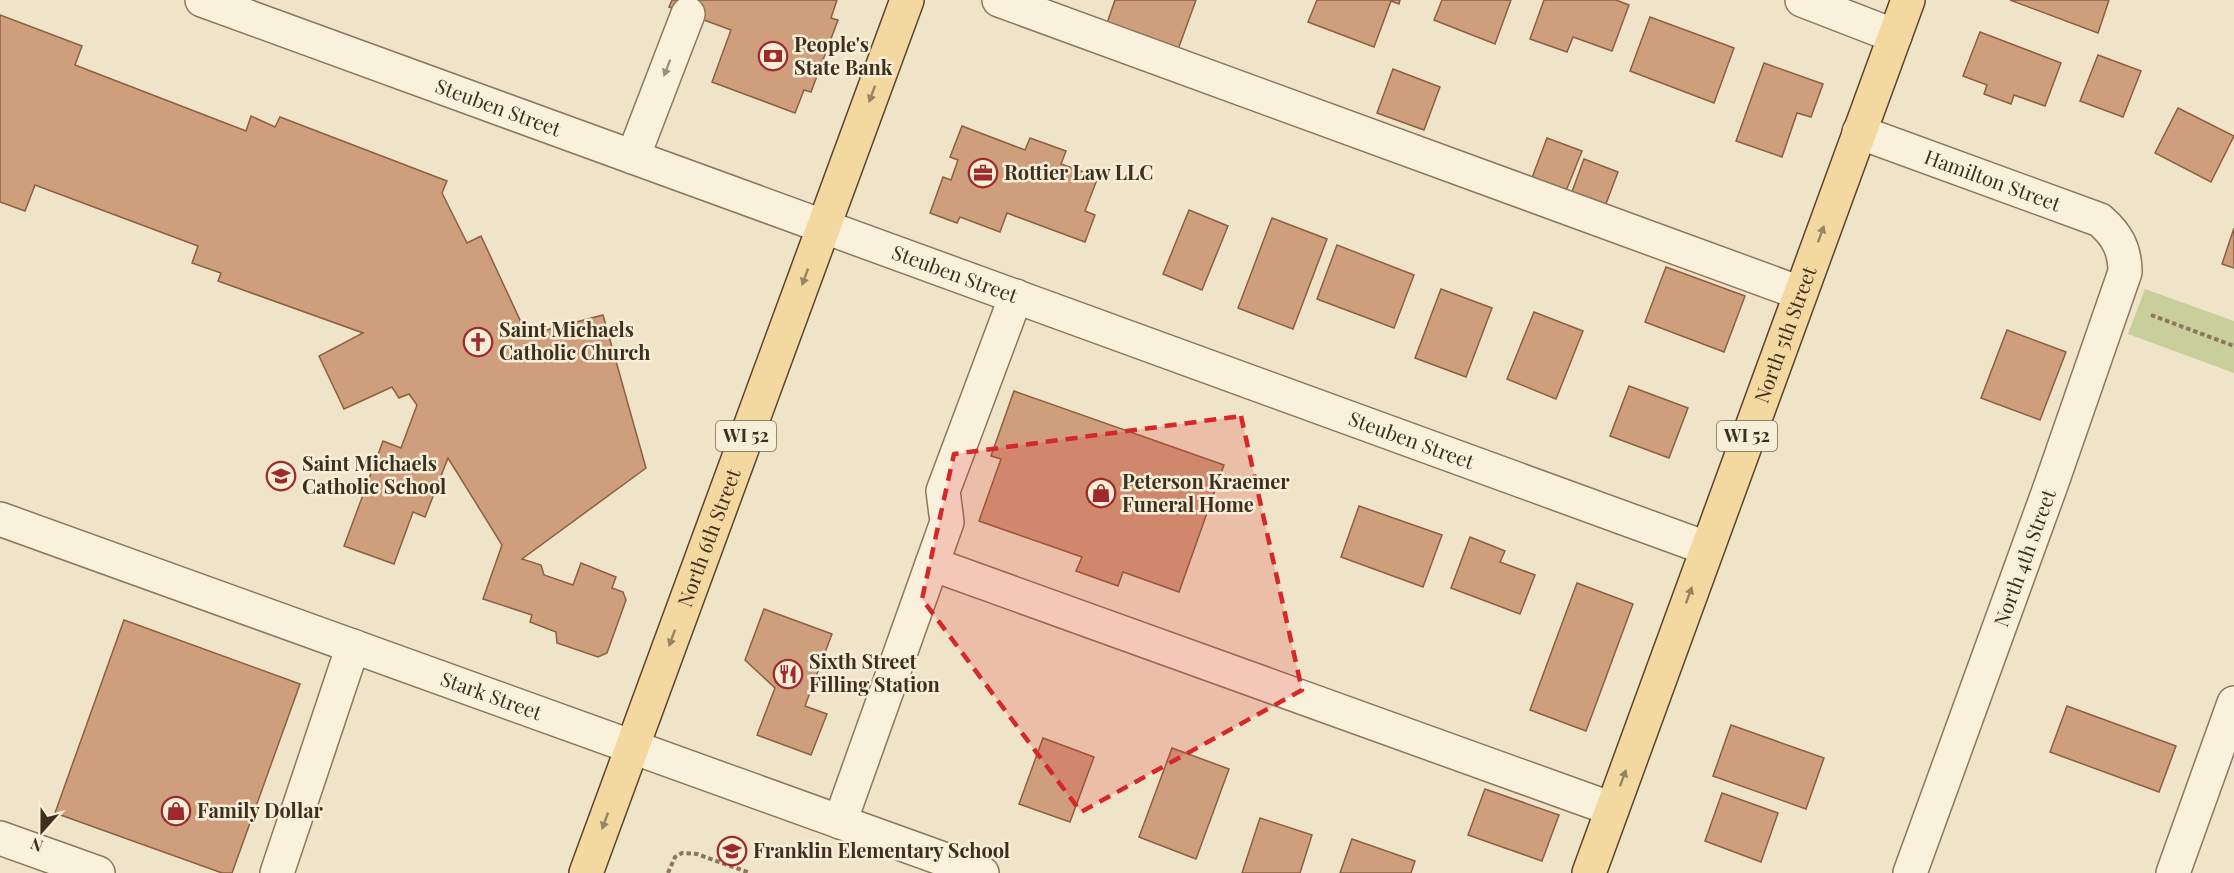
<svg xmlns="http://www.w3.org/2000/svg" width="2234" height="873" font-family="'Playfair Display',serif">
  <rect width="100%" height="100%" fill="#f0e4c8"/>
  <polygon fill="#c9cf9b" points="2145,289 2234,321 2234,373 2128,334"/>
  <g fill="#cf9f7d" stroke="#8d5f41" stroke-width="1.5">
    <polygon points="672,0 837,0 831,18 838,20 811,92 804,90 795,113 712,82 731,30 669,7"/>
    <polygon points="1115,0 1196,0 1176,55 1105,29"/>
    <polygon points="1317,0 1400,0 1399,4 1391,1 1374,47 1308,22"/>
    <polygon points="1442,0 1511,0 1495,44 1434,20"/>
    <polygon points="1544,0 1616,0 1629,5 1612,51 1573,37 1567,52 1530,39"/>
    <polygon points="2010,0 2109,0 2098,33"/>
    <polygon points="0,15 82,46 75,65 246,131 251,116 275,127 280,117 447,181 442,193 467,243 481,236 527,335 603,315 646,468 522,559 541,565 544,575 573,585 581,563 616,577 612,588 623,592 626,600 607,653 598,657 557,643 556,632 530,622 532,615 483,599 502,545 448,458 425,517 413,512 394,564 344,546 383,441 401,448 417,405 409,394 399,398 392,387 344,409 319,356 363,333 218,281 221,273 192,263 198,246 35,185 25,211 0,202"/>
    <polygon points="1650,17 1734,48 1714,103 1630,71"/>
    <polygon points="1980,32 2061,63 2045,106 2014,95 2011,104 1984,94 1987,85 1963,76"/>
    <polygon points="2098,55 2141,71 2123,117 2080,101"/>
    <polygon points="1764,63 1823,84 1811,117 1797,113 1782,157 1736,141"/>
    <polygon points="1393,69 1440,87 1424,130 1377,113"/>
    <polygon points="2178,108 2234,136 2211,182 2155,153"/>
    <polygon points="962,126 1025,150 1030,138 1066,151 1061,164 1098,177 1085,211 1095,215 1085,242 1007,213 1000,232 960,217 957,223 930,213 943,177 951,180 958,160 950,157"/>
    <polygon points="1547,138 1582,151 1564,196 1530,183"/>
    <polygon points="1584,159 1618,172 1604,209 1570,197"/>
    <polygon points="1189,210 1228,226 1202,290 1163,274"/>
    <polygon points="1272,218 1327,239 1293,329 1238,308"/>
    <polygon points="2234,228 2234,268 2222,264"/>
    <polygon points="1337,245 1414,275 1394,328 1317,299"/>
    <polygon points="1666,267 1745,296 1724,352 1645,322"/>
    <polygon points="1441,289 1492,308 1466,377 1415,358"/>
    <polygon points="1534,312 1583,331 1556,399 1507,379"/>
    <polygon points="2007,330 2066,352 2040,420 1981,398"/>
    <polygon points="1629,386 1688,408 1669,458 1610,436"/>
    <polygon points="1014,391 1224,465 1179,592 1123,572 1118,586 1076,571 1082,557 979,521 1001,459 991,456"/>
    <polygon points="1359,506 1442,535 1423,587 1341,557"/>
    <polygon points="1470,537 1505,551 1500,562 1535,575 1520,614 1451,588"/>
    <polygon points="1577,583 1633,604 1586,731 1530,710"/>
    <polygon points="764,609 832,634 805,706 827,714 811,755 757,735 775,688 745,660"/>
    <polygon points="124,620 300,684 232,873 222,873 55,813"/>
    <polygon points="2067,706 2176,746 2159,792 2050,752"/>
    <polygon points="1731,725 1824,758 1806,809 1713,776"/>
    <polygon points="1043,738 1094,757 1070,822 1019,804"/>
    <polygon points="1172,748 1229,769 1196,859 1139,837"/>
    <polygon points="1485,789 1559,815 1542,861 1468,835"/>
    <polygon points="1722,793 1778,813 1761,862 1705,841"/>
    <polygon points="1260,818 1312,835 1300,873 1242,873"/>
    <polygon points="1352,839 1415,861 1411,873 1340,873"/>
  </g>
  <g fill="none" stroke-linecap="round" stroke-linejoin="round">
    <g stroke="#8d765c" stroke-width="36">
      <g id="minor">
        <path id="s1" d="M202 0 1706 548"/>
        <polyline points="999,0 1800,293"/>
        <polyline points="1802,0 1895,36"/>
        <path id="s2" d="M1859 132 2100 220C2117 235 2125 249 2125 272L2051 485 1910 873"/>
        <polyline points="633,157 688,14"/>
        <path id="s3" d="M0 519 982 873"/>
        <polyline points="932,564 1612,809"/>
        <polyline points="840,822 947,522 943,491 1016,296"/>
        <polyline points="0,838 98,873"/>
        <polyline points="277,873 353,646"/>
        <polyline points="2173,873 2234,703"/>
      </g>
    </g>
    <g stroke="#5b4430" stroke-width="36">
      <g id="major">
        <path id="s4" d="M586 873 907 0"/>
        <path id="s5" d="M1589 873 1908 0"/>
      </g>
    </g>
    <g stroke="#8d765c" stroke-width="4" stroke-dasharray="4.5 3" stroke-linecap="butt">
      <polyline points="2151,315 2234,346"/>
      <polyline points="668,873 675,857 682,853 697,854 750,873"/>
    </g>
    <use href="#minor" stroke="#faf1dc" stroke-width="33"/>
    <use href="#major" stroke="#f3d9a0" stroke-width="33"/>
  </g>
  <defs><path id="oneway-solid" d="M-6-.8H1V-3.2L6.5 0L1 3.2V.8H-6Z" transform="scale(1.5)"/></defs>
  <use fill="#9c907e" href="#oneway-solid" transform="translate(667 68) rotate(111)"/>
  <g fill="#988460">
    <use href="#oneway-solid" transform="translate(872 94) rotate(110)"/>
    <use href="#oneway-solid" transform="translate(1821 234) rotate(-70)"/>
    <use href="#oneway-solid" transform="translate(805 277) rotate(110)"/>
    <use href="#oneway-solid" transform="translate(1689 595) rotate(-70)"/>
    <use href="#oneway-solid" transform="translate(672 638) rotate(110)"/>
    <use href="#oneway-solid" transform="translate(1623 778) rotate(-70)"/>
    <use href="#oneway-solid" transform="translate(605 821) rotate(110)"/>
  </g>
  <path fill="#d62828" fill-opacity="0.2" stroke="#d62828" stroke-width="4.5" stroke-dasharray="12 8" stroke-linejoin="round" d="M1241 416 1302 690 1081 812 922 599 954 454Z"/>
  <defs>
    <g id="bank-ring" transform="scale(1.5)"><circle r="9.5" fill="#f7eed8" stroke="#9e2a2b" stroke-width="1.5"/><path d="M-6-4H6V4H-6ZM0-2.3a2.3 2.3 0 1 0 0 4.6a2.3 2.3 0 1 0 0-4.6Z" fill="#9e2a2b"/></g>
    <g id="office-ring" transform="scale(1.5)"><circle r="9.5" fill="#f7eed8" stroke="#9e2a2b" stroke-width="1.5"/><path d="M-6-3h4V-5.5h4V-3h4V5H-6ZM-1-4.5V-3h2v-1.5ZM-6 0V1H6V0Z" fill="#9e2a2b"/></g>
    <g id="church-ring" transform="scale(1.5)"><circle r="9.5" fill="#f7eed8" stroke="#9e2a2b" stroke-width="1.5"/><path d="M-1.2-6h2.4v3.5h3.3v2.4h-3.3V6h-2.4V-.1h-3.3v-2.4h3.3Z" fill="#9e2a2b"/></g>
    <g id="school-ring" transform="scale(1.5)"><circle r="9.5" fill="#f7eed8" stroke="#9e2a2b" stroke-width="1.5"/><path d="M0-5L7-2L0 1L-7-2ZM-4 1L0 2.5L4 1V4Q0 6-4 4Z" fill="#9e2a2b"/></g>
    <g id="shop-ring" transform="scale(1.5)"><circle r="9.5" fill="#f7eed8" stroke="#9e2a2b" stroke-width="1.5"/><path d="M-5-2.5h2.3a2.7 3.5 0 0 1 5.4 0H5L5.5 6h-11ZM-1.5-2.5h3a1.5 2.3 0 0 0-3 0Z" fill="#9e2a2b"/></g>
    <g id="restaurant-ring" transform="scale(1.5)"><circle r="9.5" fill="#f7eed8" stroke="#9e2a2b" stroke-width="1.5"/><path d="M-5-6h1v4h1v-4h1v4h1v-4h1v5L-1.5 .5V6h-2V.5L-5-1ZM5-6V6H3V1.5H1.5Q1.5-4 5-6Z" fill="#9e2a2b"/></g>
  </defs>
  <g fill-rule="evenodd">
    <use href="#bank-ring" x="773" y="56"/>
    <use href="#office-ring" x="983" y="173"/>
    <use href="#church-ring" x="478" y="342"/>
    <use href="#school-ring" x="281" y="476"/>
    <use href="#shop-ring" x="1101" y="493"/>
    <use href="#restaurant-ring" x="788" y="674"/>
    <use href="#shop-ring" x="176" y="811"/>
    <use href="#school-ring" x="732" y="851"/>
  </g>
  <g text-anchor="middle" stroke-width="5" stroke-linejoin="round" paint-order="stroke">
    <g fill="#f7eed8" stroke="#756857" stroke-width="1.5">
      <rect x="716" y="421" width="60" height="30" rx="4.5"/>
      <rect x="1717" y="421" width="60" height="30" rx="4.5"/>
    </g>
    <g font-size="18" font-weight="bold" fill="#3d2e20">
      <text x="746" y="442">WI 52</text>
      <text x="1747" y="442">WI 52</text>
    </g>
    <g font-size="20" font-weight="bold" fill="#3d2e20" stroke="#f7eed8" text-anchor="start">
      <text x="794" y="52">People's<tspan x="794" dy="23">State Bank</tspan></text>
      <text x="1004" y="180">Rottier Law LLC</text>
      <text x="499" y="337">Saint Michaels<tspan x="499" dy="23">Catholic Church</tspan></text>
      <text x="302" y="471">Saint Michaels<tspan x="302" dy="23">Catholic School</tspan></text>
      <text x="1122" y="489">Peterson Kraemer<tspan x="1122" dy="23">Funeral Home</tspan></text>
      <text x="809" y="669">Sixth Street<tspan x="809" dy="23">Filling Station</tspan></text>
      <text x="197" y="818">Family Dollar</text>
      <text x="753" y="858">Franklin Elementary School</text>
    </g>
    <g font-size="20" fill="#3d2e20" stroke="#f7eed8">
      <text dy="7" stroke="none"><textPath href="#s1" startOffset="315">Steuben Street</textPath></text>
      <text dy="7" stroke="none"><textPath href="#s2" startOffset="142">Hamilton Street</textPath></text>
      <text dy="7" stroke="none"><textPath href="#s1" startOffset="801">Steuben Street</textPath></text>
      <text dy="7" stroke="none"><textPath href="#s5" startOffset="573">North 5th Street</textPath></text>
      <text dy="7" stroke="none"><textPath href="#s1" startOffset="1287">Steuben Street</textPath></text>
      <text dy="7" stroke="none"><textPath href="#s4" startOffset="357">North 6th Street</textPath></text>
      <text transform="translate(2025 558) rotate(-70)" y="7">North 4th Street</text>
      <text dy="7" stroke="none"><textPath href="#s3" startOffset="522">Stark Street</textPath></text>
    </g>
  </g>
  <g transform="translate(42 831) rotate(201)" stroke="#f7eed8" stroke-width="4.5" paint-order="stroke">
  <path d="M0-4.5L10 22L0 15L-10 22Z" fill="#3d2e20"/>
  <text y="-9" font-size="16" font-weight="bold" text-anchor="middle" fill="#3d2e20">N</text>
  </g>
</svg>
